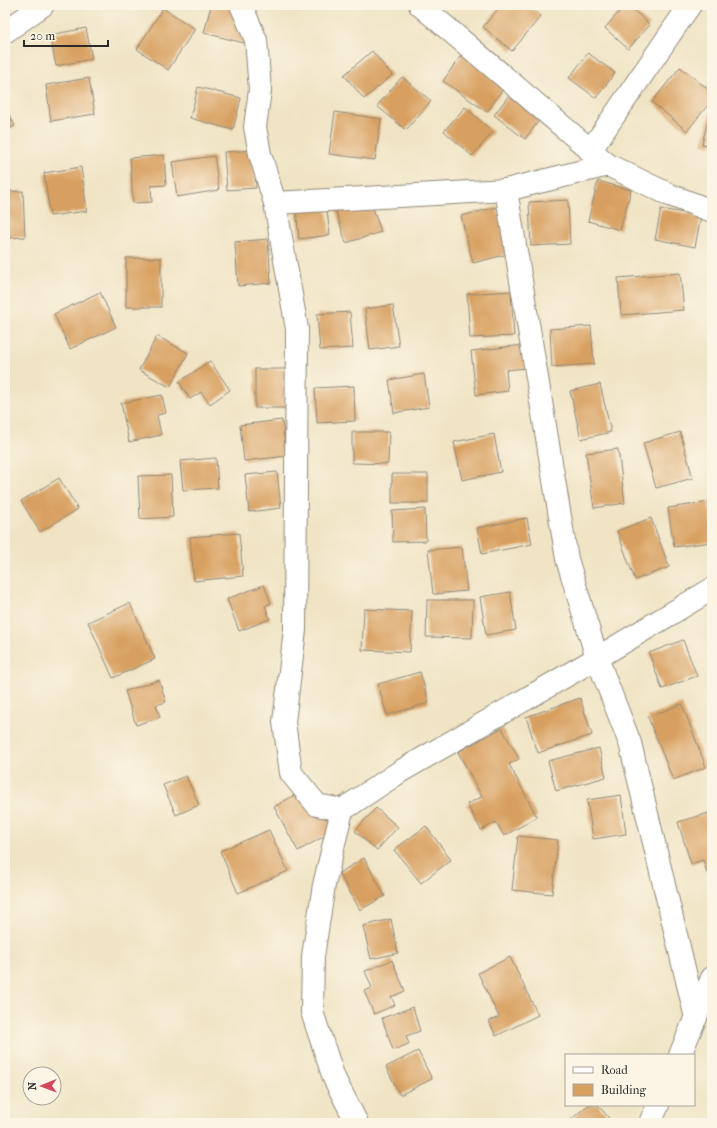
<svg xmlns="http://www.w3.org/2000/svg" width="717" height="1128" font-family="'IM FELL French Canon',serif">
  <rect width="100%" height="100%" fill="#fcf5e5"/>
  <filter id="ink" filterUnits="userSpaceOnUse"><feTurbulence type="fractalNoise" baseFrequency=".025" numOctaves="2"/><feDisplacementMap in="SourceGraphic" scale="8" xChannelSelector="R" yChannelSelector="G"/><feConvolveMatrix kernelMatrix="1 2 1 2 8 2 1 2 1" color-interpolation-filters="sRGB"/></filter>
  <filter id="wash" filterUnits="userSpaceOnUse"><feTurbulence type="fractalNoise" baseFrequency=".012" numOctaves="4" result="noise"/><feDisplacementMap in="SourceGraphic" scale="16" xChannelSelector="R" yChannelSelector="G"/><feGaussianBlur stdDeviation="0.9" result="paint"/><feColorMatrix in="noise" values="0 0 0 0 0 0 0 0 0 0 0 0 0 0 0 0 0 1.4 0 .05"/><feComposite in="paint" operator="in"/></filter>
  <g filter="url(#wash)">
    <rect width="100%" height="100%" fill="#f0e4c5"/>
    <g id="blocks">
      <g fill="#d8a061">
        <polygon points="211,5 229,5 256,11 248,44 204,33"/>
        <polygon points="501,5 528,5 541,16 512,51 483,27"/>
        <polygon points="625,5 628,5 650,25 628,49 605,28"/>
        <polygon points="163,8 195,29 168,70 137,49"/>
        <polygon points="86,28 92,59 56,66 50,35"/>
        <polygon points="471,41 515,72 487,112 443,81"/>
        <polygon points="372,51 392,75 364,99 344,75"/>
        <polygon points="588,53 615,73 596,98 569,78"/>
        <polygon points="680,67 712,92 712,100 687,131 652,102"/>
        <polygon points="402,77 431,101 406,130 377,106"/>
        <polygon points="89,78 95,114 51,121 46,85"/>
        <polygon points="519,82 550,106 525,139 494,115"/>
        <polygon points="198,87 241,98 233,130 190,118"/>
        <polygon points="5,107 15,126 5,131"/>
        <polygon points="465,107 493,132 472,156 444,131"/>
        <polygon points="711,108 712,108 712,146 702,144"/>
        <polygon points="335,112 381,119 375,160 329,154"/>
        <polygon points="254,150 256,188 227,190 224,152"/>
        <polygon points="164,155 166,185 151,186 152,202 133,203 130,158"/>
        <polygon points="214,156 219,190 177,197 172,162"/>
        <polygon points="81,167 87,211 50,216 44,173"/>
        <polygon points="598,181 631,190 620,230 588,221"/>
        <polygon points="23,191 25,237 5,238 5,192"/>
        <polygon points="368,193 381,232 346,243 334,205"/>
        <polygon points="568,200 570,244 531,246 529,202"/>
        <polygon points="326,203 330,235 299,239 296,207"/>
        <polygon points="497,207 508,254 473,263 461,216"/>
        <polygon points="661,209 701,216 695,247 655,239"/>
        <polygon points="268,239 271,283 238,286 235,242"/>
        <rect x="126" y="258" width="35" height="49"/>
        <polygon points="680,273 684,310 621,315 618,278"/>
        <polygon points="511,291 514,336 470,338 467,294"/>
        <polygon points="100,292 116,327 70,349 54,314"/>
        <polygon points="393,305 399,346 370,350 365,309"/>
        <polygon points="350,312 353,348 320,350 317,314"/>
        <polygon points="591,326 594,364 552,367 550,329"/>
        <polygon points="157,336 188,353 170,387 139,370"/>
        <polygon points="524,345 527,368 506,370 508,391 476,395 471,351"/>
        <polygon points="210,361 230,390 210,404 201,392 190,399 179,382"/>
        <rect x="255" y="369" width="31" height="39"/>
        <polygon points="424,374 429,407 394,413 389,380"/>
        <polygon points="600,384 611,432 581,439 570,391"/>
        <polygon points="354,386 355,421 317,423 315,388"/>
        <polygon points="162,395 166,413 157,415 161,435 129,442 121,403"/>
        <polygon points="282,420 286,456 244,461 240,425"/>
        <polygon points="352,432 389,432 388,464 352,463"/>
        <polygon points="680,432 693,478 656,488 643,443"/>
        <polygon points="494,434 501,472 462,480 454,442"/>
        <polygon points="618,449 625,503 594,508 586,453"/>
        <polygon points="216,458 218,488 183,490 180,461"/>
        <polygon points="277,472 281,508 249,512 245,475"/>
        <rect x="392" y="474" width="36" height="29"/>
        <polygon points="171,475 173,517 140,519 138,476"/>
        <polygon points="59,478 78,509 40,532 21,501"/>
        <polygon points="709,502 712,524 712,542 674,547 668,508"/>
        <polygon points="425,509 426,541 393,542 392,511"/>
        <polygon points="527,518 532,544 482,554 477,528"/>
        <polygon points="651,518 669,567 635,580 617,531"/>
        <polygon points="239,533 243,576 194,581 190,537"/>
        <polygon points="462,547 467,591 433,594 428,550"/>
        <polygon points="264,585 271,603 265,606 270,619 239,631 227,599"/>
        <polygon points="510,592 516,630 486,635 480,597"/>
        <polygon points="427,600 473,600 472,638 426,637"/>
        <polygon points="130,603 155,659 113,678 88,622"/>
        <polygon points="364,609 412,611 410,652 362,650"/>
        <polygon points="683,640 697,676 662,689 649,653"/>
        <polygon points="420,672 429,703 387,715 378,684"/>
        <polygon points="159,680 166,702 156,705 160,717 136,725 125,691"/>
        <polygon points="580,698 592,735 538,753 526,717"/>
        <polygon points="682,704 706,767 673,780 648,717"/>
        <polygon points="502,728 519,759 509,764 537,817 504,836 496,822 481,830 467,804 482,797 458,752"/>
        <polygon points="599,748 606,777 556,791 548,761"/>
        <polygon points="186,776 199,805 176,815 163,785"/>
        <polygon points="312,785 337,829 298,851 274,807"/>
        <polygon points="621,795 626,834 593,839 587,800"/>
        <polygon points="376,808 398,827 377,850 355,831"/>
        <polygon points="712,812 712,871 707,873 703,860 691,864 678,822"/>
        <polygon points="426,826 451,860 421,883 394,850"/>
        <polygon points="269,830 288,871 238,893 220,851"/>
        <polygon points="518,836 558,840 552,894 512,890"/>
        <polygon points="364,858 385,896 360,910 339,873"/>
        <polygon points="391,919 398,953 371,959 363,926"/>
        <polygon points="510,957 538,1015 496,1036 489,1021 499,1017 478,973"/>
        <polygon points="392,960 405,991 391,997 395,1005 374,1014 364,991 372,988 365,971"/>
        <polygon points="413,1007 420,1031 406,1036 409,1044 393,1050 382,1018"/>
        <polygon points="418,1051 432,1079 400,1095 386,1067"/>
        <polygon points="588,1105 598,1105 613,1123 569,1123 568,1122"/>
      </g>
    </g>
  </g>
  <g filter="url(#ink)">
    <use href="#blocks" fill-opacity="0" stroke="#8e8878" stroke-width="1"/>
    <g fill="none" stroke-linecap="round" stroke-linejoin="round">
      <g stroke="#8e8878" stroke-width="24">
        <g id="street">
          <polyline points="241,5 256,40 260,90 255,127 260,154 275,203"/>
          <polyline points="420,5 608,165 670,195 712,211"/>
          <polyline points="5,32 43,5"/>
          <polyline points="590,151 690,5"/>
          <polyline points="608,165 506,190 567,559 597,658 630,743 696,1018"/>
          <polyline points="342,810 317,805 291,773 284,722 295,630 297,329 275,203 506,190"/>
          <polyline points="680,1055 712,978"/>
          <polyline points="357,1123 334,1078 312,1012 313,956 324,885 342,810 401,771 597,658 712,589"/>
          <polyline points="650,1123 658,1105"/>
        </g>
      </g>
      <use href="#street" stroke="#fff" stroke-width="22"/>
    </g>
  </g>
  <rect width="717" height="1128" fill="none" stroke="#fcf5e5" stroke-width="20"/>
  <rect x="565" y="1054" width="130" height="52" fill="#fcf5e5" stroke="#a8a49b"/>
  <rect x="573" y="1067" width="20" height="6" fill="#ffffff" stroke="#a8a49b"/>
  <text x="601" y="1074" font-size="12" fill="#2b2b2b">Road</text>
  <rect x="573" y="1084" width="20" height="12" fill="#d8a061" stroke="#a8a49b"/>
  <text x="601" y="1094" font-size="12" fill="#2b2b2b">Building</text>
  <g transform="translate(42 1086) rotate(269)"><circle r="19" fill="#fcf5e5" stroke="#a8a49b"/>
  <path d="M0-3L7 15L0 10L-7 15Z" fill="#d1495b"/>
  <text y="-6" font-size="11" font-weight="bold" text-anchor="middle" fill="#2b2b2b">N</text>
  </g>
  <path d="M24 40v6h84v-6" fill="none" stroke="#2b2b2b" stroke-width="2"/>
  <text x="30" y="40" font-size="12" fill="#2b2b2b" stroke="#fcf5e5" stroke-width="3" paint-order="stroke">20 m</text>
</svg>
